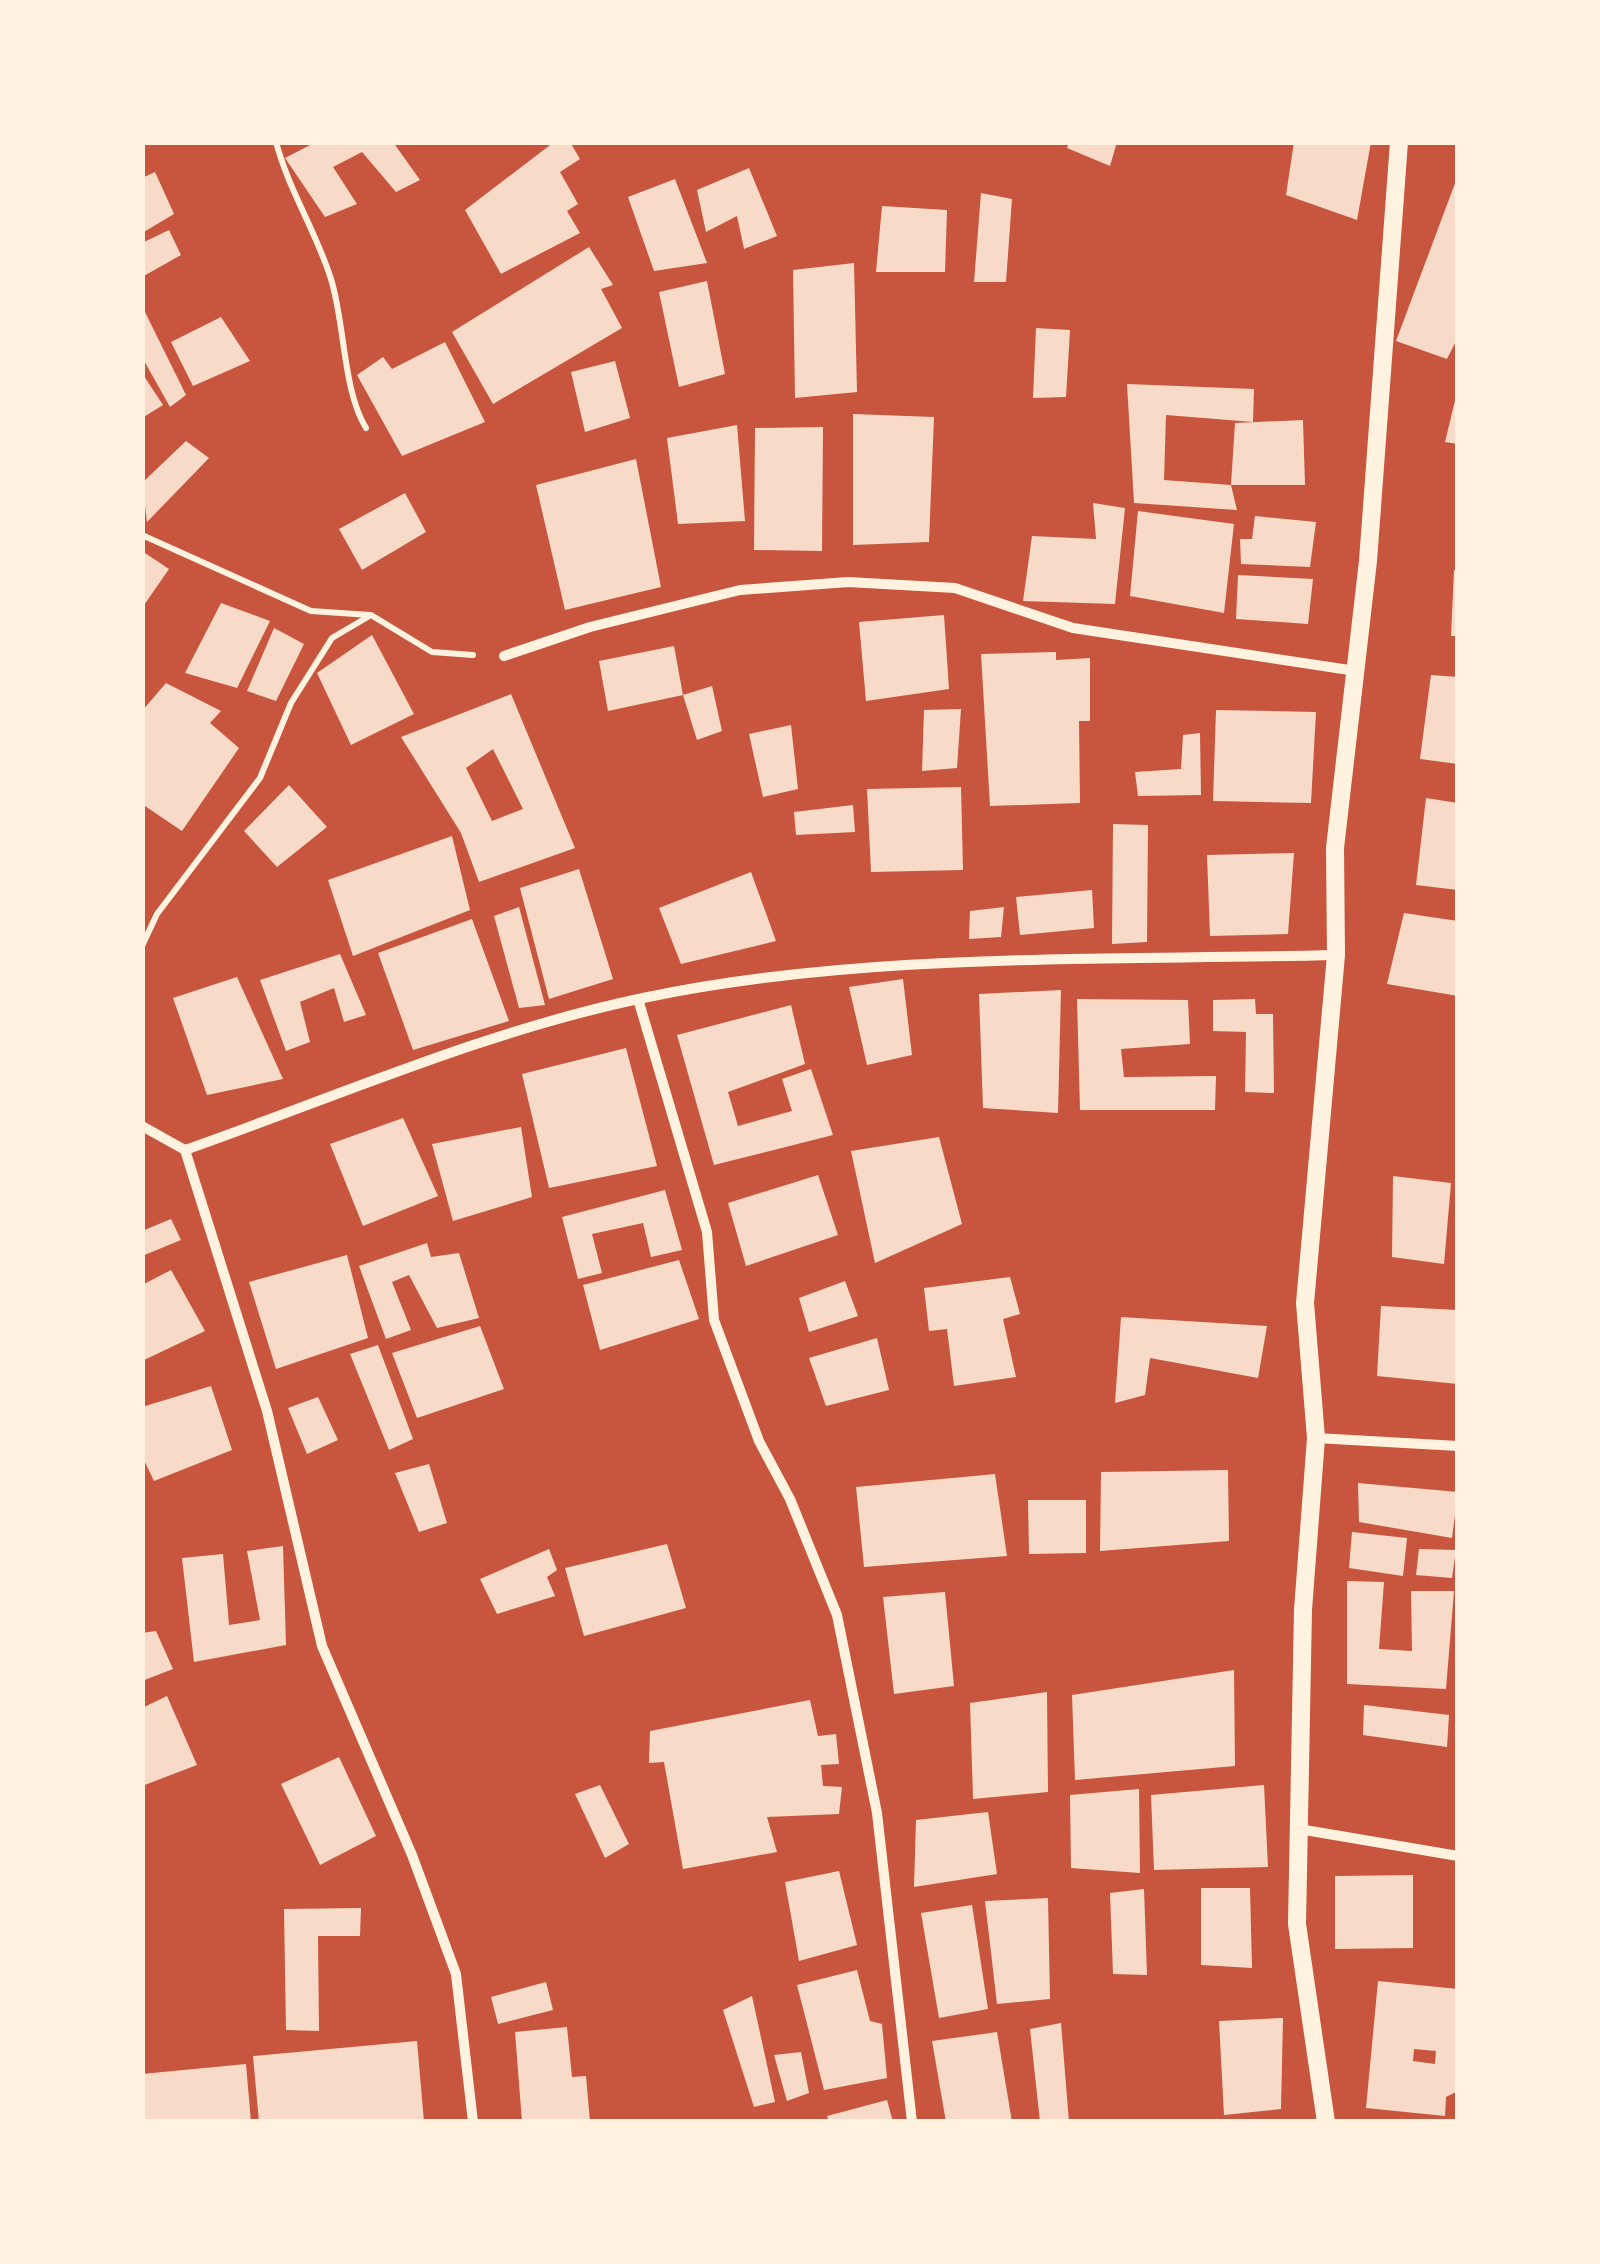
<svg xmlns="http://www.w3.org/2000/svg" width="1600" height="2264" font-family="Mulish,sans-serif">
  <rect width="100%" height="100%" fill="#c8553d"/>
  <g fill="#f7dbc8" fill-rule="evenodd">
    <polygon points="316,142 393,142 420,180 396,192 362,152 333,167 357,204 325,217 285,158"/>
    <polygon points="554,142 570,142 580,159 560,172 578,204 567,211 580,233 501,274 465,210"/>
    <polygon points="1069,142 1117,142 1110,166 1067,148"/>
    <polygon points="1294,142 1371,142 1357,220 1286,195"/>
    <polygon points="749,168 777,236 744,249 737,216 706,232 697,190"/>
    <polygon points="155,172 174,214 142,233 142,178"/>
    <polygon points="1457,178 1458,337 1447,359 1396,341"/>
    <polygon points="675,179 707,263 654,271 628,197"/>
    <polygon points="981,193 1012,199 1006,282 974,282"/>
    <polygon points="882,206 947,210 945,272 876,272"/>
    <polygon points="169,230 181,255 142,277 142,243"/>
    <polygon points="589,247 613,285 601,289 622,328 493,404 452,332"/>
    <polygon points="854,263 857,392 795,398 793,270"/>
    <polygon points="707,281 725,374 679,387 659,292"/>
    <polygon points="142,306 186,395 170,407 142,357"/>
    <polygon points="221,317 250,361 193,386 171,342"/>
    <polygon points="1036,328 1070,330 1066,397 1033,398"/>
    <polygon points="445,342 485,422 402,456 357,375 383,357 392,369"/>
    <polygon points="615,361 630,418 585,432 571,372"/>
    <polygon points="142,373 163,405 142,418"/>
    <polygon points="1127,384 1254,389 1253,422 1166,415 1164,480 1231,485 1237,510 1134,503"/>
    <polygon points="1458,388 1458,444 1445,442"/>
    <polygon points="853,414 934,417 929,542 853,545"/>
    <polygon points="1303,420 1305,485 1231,485 1235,423"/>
    <polygon points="737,425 745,521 678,524 667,438"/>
    <polygon points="823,427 822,551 754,550 755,428"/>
    <polygon points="186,441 209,458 147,522 142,483"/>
    <polygon points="636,459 661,587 565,610 536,485"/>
    <polygon points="405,493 426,532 362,570 339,529"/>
    <polygon points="1093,503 1125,508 1115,604 1023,601 1032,536 1096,539"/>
    <polygon points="1138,511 1234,524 1224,613 1130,596"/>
    <polygon points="1255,516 1316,522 1310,567 1241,564 1240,539 1252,539"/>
    <polygon points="142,551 169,569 142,608"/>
    <polygon points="1454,570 1458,571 1458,636 1451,636"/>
    <polygon points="1238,575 1313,579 1308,624 1236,619"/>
    <polygon points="221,603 270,621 237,688 185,673"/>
    <polygon points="944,615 949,689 866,701 859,622"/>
    <polygon points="274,628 304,644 276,701 247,691"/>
    <polygon points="372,635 414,714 351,745 317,673"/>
    <polygon points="674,646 683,695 608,711 599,661"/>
    <polygon points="1056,652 1056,660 1090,658 1090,721 1079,721 1080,803 990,806 981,654"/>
    <polygon points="1431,675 1458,677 1458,764 1420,759"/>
    <polygon points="166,683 221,711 210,723 239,748 182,831 142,804 142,711"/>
    <polygon points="712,686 722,731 697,740 683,695"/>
    <path d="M511 694 575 848 479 882 461 833 401 737ZM493 749 523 809 492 821 466 768Z"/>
    <polygon points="961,709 957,768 922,771 924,710"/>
    <polygon points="1216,710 1316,712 1311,803 1213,801"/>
    <polygon points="791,725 798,789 763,797 749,734"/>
    <polygon points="1200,733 1201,795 1138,796 1135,772 1181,769 1183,735"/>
    <polygon points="289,785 327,827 277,867 244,831"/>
    <polygon points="961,787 963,870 871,872 867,789"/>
    <polygon points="1426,798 1458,803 1458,890 1416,885"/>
    <polygon points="853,805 855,832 796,835 794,812"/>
    <polygon points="1113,824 1148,825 1147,942 1112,944"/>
    <polygon points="452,836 470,910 353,956 328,880"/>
    <polygon points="1294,853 1288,934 1210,936 1207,855"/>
    <polygon points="579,869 613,979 549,999 520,888"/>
    <polygon points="751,872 776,941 681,964 659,908"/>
    <polygon points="1092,890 1094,928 1020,935 1016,897"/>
    <polygon points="519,907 545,1005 519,1008 494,916"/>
    <polygon points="1004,907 1001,937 969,939 970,911"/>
    <polygon points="1404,913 1458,921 1458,996 1387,984"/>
    <polygon points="472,919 509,1021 413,1050 378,953"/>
    <polygon points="340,954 366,1015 344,1022 334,988 300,1002 310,1042 286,1051 260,980"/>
    <polygon points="237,977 283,1079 207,1095 173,998"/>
    <polygon points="903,979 912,1055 867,1065 849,987"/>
    <polygon points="1061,990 1058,1113 983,1108 979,994"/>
    <polygon points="1077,999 1188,1000 1190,1044 1121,1049 1124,1077 1216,1076 1215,1110 1080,1110"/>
    <polygon points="1255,999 1256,1014 1273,1014 1274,1093 1245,1092 1246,1032 1213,1031 1213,1000"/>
    <polygon points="791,1005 805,1064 728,1092 738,1126 792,1111 782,1079 811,1069 833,1135 714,1165 677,1035"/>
    <polygon points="626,1048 657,1166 549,1188 522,1074"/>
    <polygon points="403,1118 438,1196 363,1226 330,1144"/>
    <polygon points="521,1127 532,1197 453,1221 432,1144"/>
    <polygon points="939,1137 962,1224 875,1263 851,1151"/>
    <polygon points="818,1175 838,1235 746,1266 728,1203"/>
    <polygon points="1393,1176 1451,1183 1444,1264 1392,1257"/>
    <polygon points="665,1190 682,1250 651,1257 643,1223 592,1234 602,1273 578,1279 562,1217"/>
    <polygon points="171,1219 181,1240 142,1256 142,1231"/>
    <polygon points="427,1243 431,1257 459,1253 479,1318 437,1328 409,1275 392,1282 411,1330 386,1339 359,1266"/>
    <polygon points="347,1255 368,1338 276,1369 249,1282"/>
    <polygon points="679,1260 699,1319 600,1350 583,1285"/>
    <polygon points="171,1270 205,1331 142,1361 142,1285"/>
    <polygon points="1010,1277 1020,1314 1003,1319 1016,1377 954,1386 947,1329 929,1331 924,1288"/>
    <polygon points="845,1281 858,1316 809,1332 799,1298"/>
    <polygon points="1381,1306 1458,1310 1458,1384 1377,1376"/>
    <polygon points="1121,1317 1267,1326 1258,1378 1150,1358 1145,1395 1115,1403"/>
    <polygon points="480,1326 504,1389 417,1418 392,1353"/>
    <polygon points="877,1338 889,1390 826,1406 809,1358"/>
    <polygon points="378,1345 413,1439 389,1450 350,1354"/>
    <polygon points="211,1386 232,1450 154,1481 142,1456 142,1407"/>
    <polygon points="318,1397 338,1440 307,1454 288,1408"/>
    <polygon points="429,1464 447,1523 419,1532 395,1473"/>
    <polygon points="1228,1470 1229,1541 1100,1551 1101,1472"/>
    <polygon points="995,1474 1007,1556 864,1567 856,1487"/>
    <polygon points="1358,1483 1458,1492 1452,1538 1359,1522"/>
    <polygon points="1028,1500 1086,1500 1086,1553 1029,1554"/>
    <polygon points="1352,1532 1407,1538 1403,1576 1349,1568"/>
    <polygon points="667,1544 686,1608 584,1636 565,1568"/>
    <polygon points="283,1546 286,1645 194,1662 182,1558 223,1554 229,1625 260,1620 247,1551"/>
    <polygon points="549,1549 557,1570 547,1577 555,1596 497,1614 480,1579"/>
    <polygon points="1419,1549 1456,1550 1452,1578 1416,1575"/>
    <polygon points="1347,1581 1384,1582 1379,1649 1412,1651 1411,1591 1454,1591 1446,1689 1347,1684"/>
    <polygon points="945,1592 954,1686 894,1694 883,1597"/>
    <polygon points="156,1631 173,1669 142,1681 142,1633"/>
    <polygon points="1234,1670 1235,1766 1075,1780 1072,1695"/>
    <polygon points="1047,1692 1048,1792 973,1799 970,1703"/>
    <polygon points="167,1696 197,1765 142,1786 142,1708"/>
    <polygon points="810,1700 818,1736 836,1734 839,1764 821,1765 823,1786 842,1787 839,1814 767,1817 777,1852 683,1869 664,1762 649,1763 650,1731"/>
    <polygon points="1364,1705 1449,1715 1447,1747 1363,1735"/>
    <polygon points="339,1757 376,1836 320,1865 281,1784"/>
    <polygon points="600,1785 629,1844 605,1858 575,1794"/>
    <polygon points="1264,1785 1268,1867 1154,1870 1151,1795"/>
    <polygon points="1139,1789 1140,1873 1071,1868 1070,1795"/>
    <polygon points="988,1812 997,1874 914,1887 916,1820"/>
    <polygon points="839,1871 857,1945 799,1961 785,1882"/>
    <polygon points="1413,1875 1413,1948 1335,1949 1335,1876"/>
    <polygon points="1201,1888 1250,1888 1252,1968 1201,1965"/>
    <polygon points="1144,1889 1147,1975 1113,1974 1110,1893"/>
    <polygon points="1048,1898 1050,1999 997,2004 985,1901"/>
    <polygon points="972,1905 988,2009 939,2018 921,1913"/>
    <polygon points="361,1908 360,1936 318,1936 319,2031 286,2030 284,1909"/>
    <polygon points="857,1970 870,2021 882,2024 887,2078 824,2090 797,1985"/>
    <path d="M1378 1981 1458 1989V2091L1446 2097 1445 2116 1366 2108ZM1414 2049 1436 2051 1435 2064 1413 2061Z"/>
    <polygon points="546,1982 553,2010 498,2024 491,1997"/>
    <polygon points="752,1996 775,2102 754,2107 723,2010"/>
    <polygon points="1283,2018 1281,2109 1224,2115 1219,2021"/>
    <polygon points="1061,2023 1069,2122 1040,2122 1030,2029"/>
    <polygon points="567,2027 572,2077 586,2076 590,2122 522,2122 515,2032"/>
    <polygon points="997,2032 1012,2122 946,2122 932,2041"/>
    <polygon points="417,2041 424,2122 259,2122 253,2056"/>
    <polygon points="801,2052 809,2093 787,2101 774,2055"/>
    <polygon points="246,2064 251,2122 142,2122 142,2074"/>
    <polygon points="887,2100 893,2122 829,2122 827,2116"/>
  </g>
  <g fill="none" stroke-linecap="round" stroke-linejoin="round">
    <g stroke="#fff3e0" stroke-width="6">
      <path d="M276 142C289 191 316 231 331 279 345 324 343 391 366 428"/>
      <polyline points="142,535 311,611 370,615"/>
      <polyline points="142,946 157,914 260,778 291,703 332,638 371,615 432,652 473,655"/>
    </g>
    <g stroke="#fff3e0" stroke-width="10">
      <polyline points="504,656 590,627 740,590 848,582 955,588 1073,628 1356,671"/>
      <polyline points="638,999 707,1232 714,1320 759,1441 790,1499 837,1615 877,1813 912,2122"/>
      <polyline points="142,1126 185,1150 267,1411 322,1646 412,1855 456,1974 473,2122"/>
      <path d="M185 1150C336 1097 485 1031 643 998 864 951 1110 961 1336 955"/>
      <polyline points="1316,1438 1458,1446"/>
      <polyline points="1299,1829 1458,1856"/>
    </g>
    <polyline stroke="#fff3e0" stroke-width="18" points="1326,2122 1297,1924 1303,1610 1316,1438 1305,1303 1336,955 1335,848 1368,561 1399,142"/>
  </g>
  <rect width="1600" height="2264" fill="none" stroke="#fff3e0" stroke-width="290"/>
</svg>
